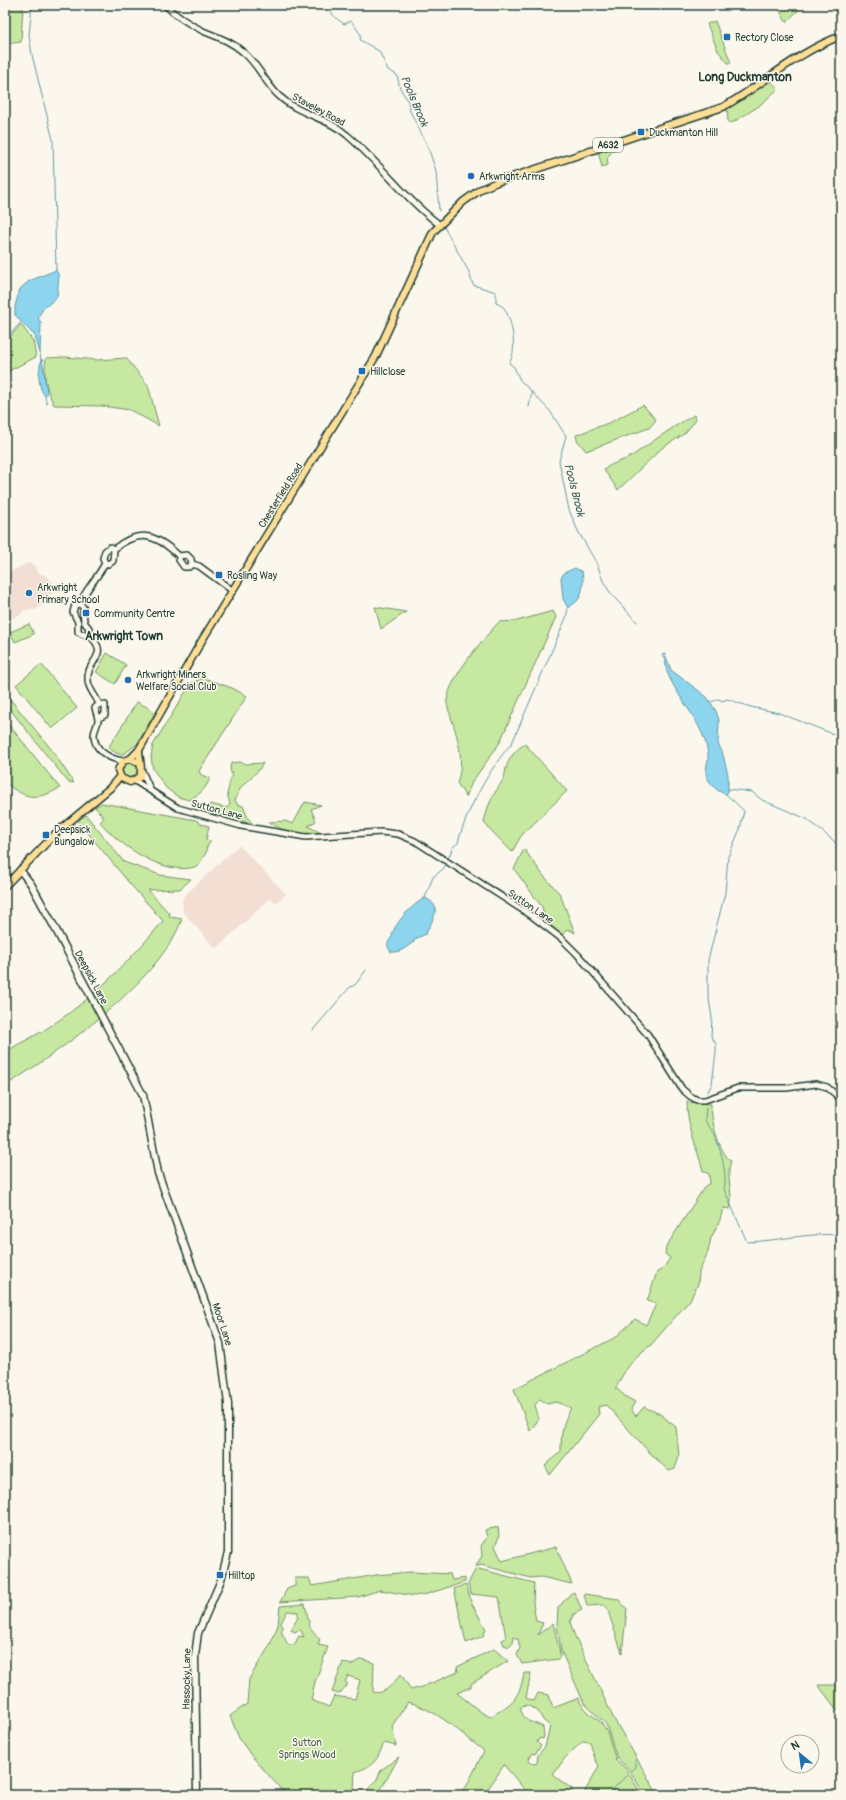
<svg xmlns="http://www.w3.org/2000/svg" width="846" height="1800" font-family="Pangolin,sans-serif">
  <rect width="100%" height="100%" fill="#fbf7ec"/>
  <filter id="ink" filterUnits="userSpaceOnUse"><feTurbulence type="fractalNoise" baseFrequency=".025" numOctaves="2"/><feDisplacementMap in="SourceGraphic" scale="8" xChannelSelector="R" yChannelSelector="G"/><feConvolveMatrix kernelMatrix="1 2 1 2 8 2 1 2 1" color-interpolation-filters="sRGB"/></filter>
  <g filter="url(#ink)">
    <g fill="#f2ded3">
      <polygon points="28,563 34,565 38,573 43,574 60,588 46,597 48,601 35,610 24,610 20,615 5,621 5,571 9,572"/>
      <polygon points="239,845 286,894 276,903 271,898 216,949 183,912 182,901 183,897"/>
    </g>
    <g fill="#c7e8a0" stroke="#73926a" fill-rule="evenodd">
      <polygon points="5,5 23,5 21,42 5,44"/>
      <polygon points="777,5 804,5 786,22"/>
      <polygon points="715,21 731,63 729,64 718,51 707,24"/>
      <polygon points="770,80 778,89 759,106 732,123 728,122 727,108"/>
      <polygon points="615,145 615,149 607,157 608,165 602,167 598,151"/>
      <polygon points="21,324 33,341 36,357 5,373 5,343"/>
      <path d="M66 357 98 360 126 358 148 385 159 426 130 410 102 406 54 405C46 389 43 376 46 358Z"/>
      <polygon points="643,405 656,420 649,428 586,451 577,440 576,435 611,422"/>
      <path d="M694 415 696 420 684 434 662 448 618 490 604 470C612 462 622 462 632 456 652 442 672 427 694 415Z"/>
      <polygon points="375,607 406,612 381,629"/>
      <path d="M553 611 556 617 499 744 472 782 466 797 457 783C465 761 458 739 451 717 450 713 446 705 447 700 450 677 483 639 499 622L517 621Z"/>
      <polygon points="29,624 34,634 15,642 10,632"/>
      <polygon points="107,653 126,665 115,684 96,672"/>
      <polygon points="41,664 77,708 52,729 16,685"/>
      <path d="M204 678 232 688 247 696 199 771 201 775 210 778C207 788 198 796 189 800L178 797 166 788 153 769 151 757 153 745 191 683Z"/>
      <polygon points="5,693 52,750 74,783 68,782 5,703"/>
      <polygon points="137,702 149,708 154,714 138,743 124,754 118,754 108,748"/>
      <path d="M5 720 60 788C37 801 24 799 5 782Z"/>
      <path d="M525 744 567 791 521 836 512 852 484 823C487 805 493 795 503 780 505 777 505 772 506 768 509 758 516 749 525 744Z"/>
      <path d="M240 762 245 764 263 763C258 774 247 779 240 789 238 793 238 796 235 800L237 804 243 806 248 818 253 824 217 815 209 810 210 804 227 808 230 804 227 793C230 787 228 782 232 776L230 769 231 763Z"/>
      <circle cx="130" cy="770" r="8"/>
      <path d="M305 802 321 805 311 809 316 821 308 826 321 833C303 835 284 833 269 822L285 821 293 824Z"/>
      <path d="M102 803 196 820 201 824 209 826 206 840 211 841 206 848 207 851 198 866C166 878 120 846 100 822L104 818 95 807Z"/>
      <path d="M86 815 124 862 160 875 191 879 180 889 148 890 169 913 170 917 182 919C161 980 59 1052 5 1086V1052C21 1042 40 1034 55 1023 97 995 131 959 163 921L130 884 78 821Z"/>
      <polygon points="524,849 543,875 560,894 575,933 568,929 562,935 547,923 542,907 514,869"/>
      <path d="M687 1102 711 1104C711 1119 718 1151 731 1161 725 1177 734 1193 730 1209L723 1208 720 1220 711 1238 708 1252 699 1272 698 1284 690 1300 650 1346C635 1355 623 1372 616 1388L626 1397 635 1402 631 1409 636 1416 644 1407 660 1414 676 1427 679 1456 675 1469 669 1471 651 1454 606 1405 598 1407 599 1414 550 1475 545 1466 561 1451C561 1434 562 1423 571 1408L556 1402 547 1404 540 1399 535 1405 539 1419 530 1431 514 1389 616 1337 635 1319 646 1325 656 1304 647 1301 657 1272 663 1269 670 1258 665 1254 666 1247 705 1186 710 1183 709 1174 703 1171C697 1147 687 1128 687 1102Z"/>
      <polygon points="498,1527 499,1537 495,1546 502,1561 556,1547 572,1584 541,1577 531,1578 481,1565 475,1567 482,1556 481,1546 487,1537 485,1530"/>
      <polygon points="479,1569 534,1583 533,1603 536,1621 543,1623 538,1635 553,1623 561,1657 559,1659 522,1664 517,1655 520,1648 518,1639 514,1637 513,1643 509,1647 504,1645 502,1640 506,1638 499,1597 471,1594 468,1584 475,1570"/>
      <polygon points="411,1572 450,1574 452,1580 465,1578 465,1582 427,1594 414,1596 380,1590 358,1597 280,1602 287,1589 295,1586 295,1578 309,1578 312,1586 376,1575"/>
      <polygon points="466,1585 472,1604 486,1629 483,1636 466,1643 454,1588"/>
      <polygon points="574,1592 582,1610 574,1614 570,1622 574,1634 614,1719 658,1795 645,1795 628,1768 617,1758 606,1724 584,1703 561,1651 557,1625 558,1608 570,1594"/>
      <polygon points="584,1594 618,1599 627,1609 622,1653 607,1608 603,1605 587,1606"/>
      <path d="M305 1604 310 1627 320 1640 318 1645 328 1647 315 1682 311 1700 329 1707 334 1696 355 1699 360 1680 348 1676 345 1682 348 1684 339 1694 332 1692 343 1662 351 1665 361 1659 374 1663 373 1692C386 1695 393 1683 401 1674L411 1690 422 1687 458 1672 457 1667 494 1649 508 1661 471 1684V1687L457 1693 481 1712 490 1717C512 1704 520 1698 524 1673H531L526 1698 534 1701 538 1693 549 1695 553 1708 579 1698 580 1702 587 1711 600 1721 607 1732 616 1760 626 1769 642 1795H637L634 1790 625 1795H583L599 1766 595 1759 590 1742 583 1741 565 1758 553 1775 572 1789V1795H529L504 1765 484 1795H455L466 1787 484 1751C461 1733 437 1710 408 1702L392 1726 396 1746 384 1743C376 1762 375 1765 355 1772L354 1791H366L376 1781 381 1770 399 1757 380 1791 381 1795H286L250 1754 239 1738 230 1716 247 1704 249 1679 270 1645 278 1625 280 1606ZM287 1611 298 1612V1617L291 1630 295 1632 300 1629 304 1637 299 1636 294 1645H288L281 1631 283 1628 281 1623ZM527 1705 538 1711 543 1720 550 1726 545 1747 538 1755 537 1763 534 1764 530 1762 529 1758 533 1753 535 1754 541 1746 537 1742 540 1738 543 1739 544 1736 543 1727C529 1719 527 1726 520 1708Z"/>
      <polygon points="818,1685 841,1685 841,1715"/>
    </g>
    <g fill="#8dd5ee" stroke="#6198a4">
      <polygon points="56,270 59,276 57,297 43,309 38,317 41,323 40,353 35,336 15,315 15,306 20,289 29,281"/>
      <path d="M42 359 47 392 45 396C37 387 38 369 42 359Z"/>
      <path d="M575 568 582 572C584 579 583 594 578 600 575 604 571 604 568 608L563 599 561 578 564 573Z"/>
      <path d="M665 654 671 670 707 697 716 711 719 720 718 744 722 751 728 775V792L726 794C719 793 711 785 708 779 703 771 709 763 708 755 705 724 678 700 667 672 665 666 667 660 662 655Z"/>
      <path d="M425 898C444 906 432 919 426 934L415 939 414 942C406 947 401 953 391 952 387 946 386 943 392 937 392 925 414 903 425 898Z"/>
    </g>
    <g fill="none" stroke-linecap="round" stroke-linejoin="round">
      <g stroke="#6198a4" stroke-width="1">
        <polyline points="32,5 29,35 32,55 53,140 56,270"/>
        <path d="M328 5C329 13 338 20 344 24L351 21 352 22 361 35 360 40 379 51 388 70 397 75 400 88 408 101 410 111 428 147 436 171 439 211"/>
        <path d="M444 227 469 272 473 285 496 292V302C498 305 502 305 504 308 512 319 518 351 509 363L514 367 520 380 550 411 566 436 559 461 569 510 578 531 597 564 603 581 611 594 637 622"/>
        <polyline points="5,340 21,322"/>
        <polyline points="40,353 41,362"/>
        <polyline points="45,397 47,404"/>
        <polyline points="529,407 532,392"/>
        <polyline points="711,702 719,699 722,701 727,699 751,707 779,713 841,737"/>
        <polyline points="728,789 752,792 762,800 807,819 841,847"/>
        <path d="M448 859 453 847 458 843C465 813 491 766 512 743L566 618 568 608"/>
        <polyline points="425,898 433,877 443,869 446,864"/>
        <polyline points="313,1030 349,988 356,984 366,970"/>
        <polyline points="707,1093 712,1084 716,1052 716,1044 711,1036 712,1018 708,993 708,960 725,893 728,857 740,829 744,811 726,794"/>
        <path d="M706 1108 705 1120C707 1125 711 1129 714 1133 720 1146 728 1176 724 1189L747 1242C778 1241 810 1232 841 1235"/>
        <polyline points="631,1771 635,1767 635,1760"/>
        <polyline points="611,1795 613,1794 612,1790 627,1775"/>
      </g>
      <g stroke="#1f3d34" stroke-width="8">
        <g id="tertiary">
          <path d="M165 5C176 16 189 24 203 31 217 37 231 41 243 52 258 64 265 83 279 96 299 115 327 117 347 135 380 163 405 199 440 225"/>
          <path d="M114 549C140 528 157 535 179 556"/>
          <polyline points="179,556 179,560 184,567 189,567 192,564"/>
          <polyline points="179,556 187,555 191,559 192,564"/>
          <polyline points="105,563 108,564 113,561 114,549"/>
          <polyline points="192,564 199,566 233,591"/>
          <path d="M80 604C85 589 98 578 105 563L103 558 105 551 110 547 114 549"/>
          <polyline points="80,604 75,605 73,612 78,622 78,632 84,635 88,634"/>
          <polyline points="80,604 83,607 84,622 89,628 88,634"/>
          <path d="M88 634C113 656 85 660 88 681 89 690 96 696 99 704"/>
          <path d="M99 704 95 708C96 712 98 717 98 720 98 725 94 730 94 735 94 751 110 759 123 761"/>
          <polyline points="99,718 105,715 105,705 99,704"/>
          <polyline points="142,771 150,789"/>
          <polyline points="135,781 178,808 241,826 306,837 381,832 398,834 415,841 532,916 562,939 578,955 648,1035 682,1089 690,1096 697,1100 705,1100 738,1088 786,1088 816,1084 827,1087 841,1099"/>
        </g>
      </g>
      <g stroke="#1f3d34" stroke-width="9">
        <polyline id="secondary" points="20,870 31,884 55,928 143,1095 158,1173 220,1343 228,1404 228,1552 221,1580 198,1633 195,1656 197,1795"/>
      </g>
      <g stroke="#1f3d34" stroke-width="9">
        <g id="primary">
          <path d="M130 759 139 750 201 642 376 356 433 232 463 202 481 189 497 182 723 107C764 84 797 52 841 36"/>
          <path d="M139 763 130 759 123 761 118 770 121 778 130 782 140 777C143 770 139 758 139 750"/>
          <polyline points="5,886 56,833 110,788 120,776"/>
        </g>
      </g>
      <use href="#tertiary" stroke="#fbf7ec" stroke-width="5"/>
      <use href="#secondary" stroke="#fbf7ec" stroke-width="6"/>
      <use href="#primary" stroke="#fdde96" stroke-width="6"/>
    </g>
  </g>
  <g fill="#1f6fb2" stroke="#fbf7ec" stroke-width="1.5">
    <rect x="723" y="33" width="8" height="8" rx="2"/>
    <rect x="637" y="128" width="8" height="8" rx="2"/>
    <circle cx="471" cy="176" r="4"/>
    <rect x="358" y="367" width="8" height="8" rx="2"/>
    <rect x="215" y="571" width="8" height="8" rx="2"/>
    <circle cx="29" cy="593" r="4"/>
    <rect x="82" y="609" width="8" height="8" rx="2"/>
    <circle cx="128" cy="680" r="4"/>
    <rect x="42" y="831" width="8" height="8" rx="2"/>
    <rect x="216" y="1571" width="8" height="8" rx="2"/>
  </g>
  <g text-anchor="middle" stroke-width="3" stroke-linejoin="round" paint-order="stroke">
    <rect fill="#fbf7ec" stroke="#61756b" stroke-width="1" x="593" y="138" width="30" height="14" rx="3"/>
    <g font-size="9" font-weight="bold" fill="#1f3d34">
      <text x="608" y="148">A632</text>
    </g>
    <g font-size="10" fill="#1f3d34" stroke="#fbf7ec" text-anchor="start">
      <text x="735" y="41">Rectory Close</text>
      <text x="649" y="136">Duckmanton Hill</text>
      <text x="479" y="180">Arkwright Arms</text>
      <text x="370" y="375">Hillclose</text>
      <text x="227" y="579">Rosling Way</text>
      <text x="37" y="591">Arkwright<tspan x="37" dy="12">Primary School</tspan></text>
      <text x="94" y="617">Community Centre</text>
      <text x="136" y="678">Arkwright Miners<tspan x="136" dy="12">Welfare Social Club</tspan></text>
      <text x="54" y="833">Deepsick<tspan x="54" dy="12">Bungalow</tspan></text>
      <text x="228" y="1579">Hilltop</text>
    </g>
    <g font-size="10" fill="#1f3d34" stroke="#fbf7ec">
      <text transform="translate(319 109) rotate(28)" y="4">Staveley Road</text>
      <text transform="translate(280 495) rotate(-58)" y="4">Chesterfield Road</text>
      <text transform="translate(217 809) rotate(15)" y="4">Sutton Lane</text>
      <text transform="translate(531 906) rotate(34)" y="4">Sutton Lane</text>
      <text transform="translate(92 977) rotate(62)" y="4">Deepsick Lane</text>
      <text transform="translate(223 1324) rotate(72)" y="4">Moor Lane</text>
      <text transform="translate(186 1679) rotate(-89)" y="4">Hassocky Lane</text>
    </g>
    <g font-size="10" fill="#415f4a" stroke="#fbf7ec">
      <text x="307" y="1746">Sutton<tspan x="307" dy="12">Springs Wood</tspan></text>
    </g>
    <g font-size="11" font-style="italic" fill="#355b59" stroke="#fbf7ec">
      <text transform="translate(415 101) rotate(67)" y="4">Pools Brook</text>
      <text transform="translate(575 490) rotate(76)" y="4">Pools Brook</text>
    </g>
    <g font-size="12" font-weight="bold" fill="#1f3d34" stroke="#fbf7ec">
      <text x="745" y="81">Long Duckmanton</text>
      <text x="124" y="640">Arkwright Town</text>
    </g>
  </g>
  <rect width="846" height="1800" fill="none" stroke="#fbf7ec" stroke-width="20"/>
  <rect x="10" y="10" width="826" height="1780" fill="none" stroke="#1f3d34" stroke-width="1.5" filter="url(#ink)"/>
  <g transform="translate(800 1754) rotate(331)"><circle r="19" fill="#fbf7ec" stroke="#a3ada2"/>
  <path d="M0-3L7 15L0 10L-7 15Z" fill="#1f6fb2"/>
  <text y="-6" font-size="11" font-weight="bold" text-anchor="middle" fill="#1f3d34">N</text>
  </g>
</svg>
